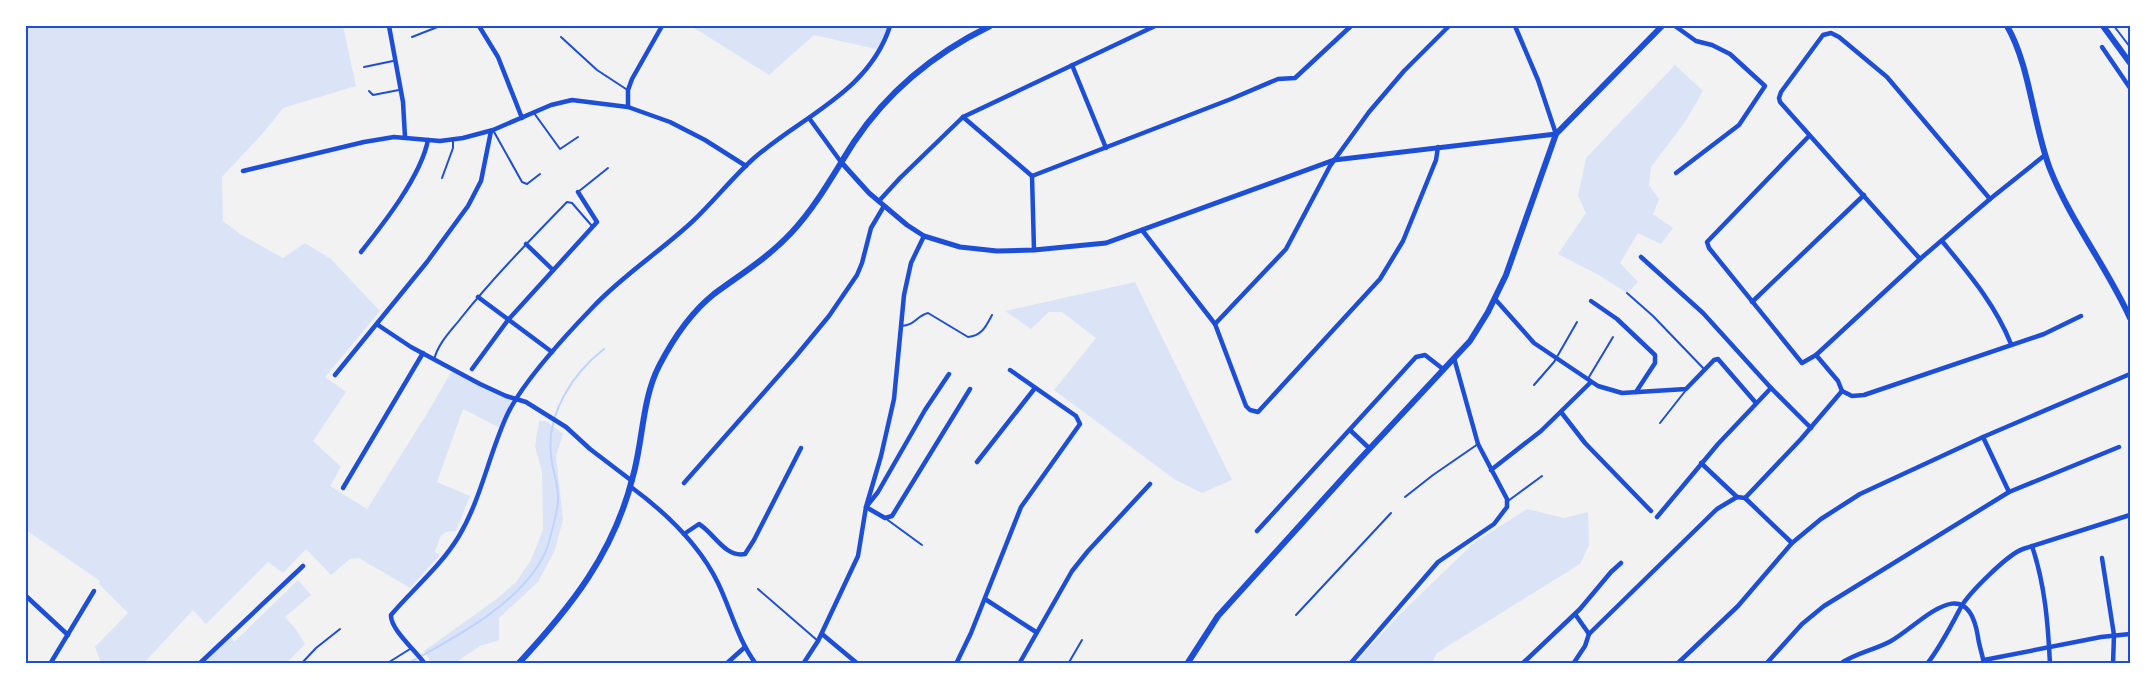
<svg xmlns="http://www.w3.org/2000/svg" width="2156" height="689" font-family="Roboto,sans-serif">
  <rect width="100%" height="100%" fill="#f2f2f2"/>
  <g fill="#dbe4f7">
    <polygon points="26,26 343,26 356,86 283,108 264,132 222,177 223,221 240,234 283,258 305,243 331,259 380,311 325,377 346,392 313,441 341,467 330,486 367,509 428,412 453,369 480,384 517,398 502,429 463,409 437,482 470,496 456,531 446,532 440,537 435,552 440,555 410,588 359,558 350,559 331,575 306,549 283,573 268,562 206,624 193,610 144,663 101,663 95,647 128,613 99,584 100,581 26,530"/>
    <polygon points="691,26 890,26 880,50 814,35 769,75"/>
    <polygon points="1675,65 1703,91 1685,122 1651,167 1649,185 1659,199 1653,214 1673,228 1661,244 1638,233 1620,263 1638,282 1627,293 1597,274 1558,254 1586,213 1578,196 1586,158"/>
    <polygon points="1135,282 1232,480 1202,493 1174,479 1054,390 1096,338 1062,312 1049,312 1031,329 1005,311"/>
    <polygon points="539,421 546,421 563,434 556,456 563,519 555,550 538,582 499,618 499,640 480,646 455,663 432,663 424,651 498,598 516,582 531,560 543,530 542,472 535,446"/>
    <polygon points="1527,509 1564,518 1588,512 1589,545 1580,564 1437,653 1432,663 1355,663 1401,613 1475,542"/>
    <polygon points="298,580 311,595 285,617 295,628 305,644 287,663 203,664 201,661 230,635 234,642"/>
  </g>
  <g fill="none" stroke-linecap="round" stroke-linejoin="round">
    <path stroke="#bfd3fe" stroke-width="2" d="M407 664C454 638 522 603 545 553 549 544 558 510 558 500 559 485 552 470 551 455 546 414 573 373 604 349"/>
    <g stroke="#1d4ed8" stroke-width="2">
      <polyline points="2114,26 2130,47"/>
      <polyline points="412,37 440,26"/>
      <polyline points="561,37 597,70 626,89"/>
      <polyline points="364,67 393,61"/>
      <polyline points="369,91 373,95 399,90"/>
      <polyline points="534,113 560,149 578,137"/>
      <polyline points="493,130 522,182 527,184 540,174"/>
      <polyline points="442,178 453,148 453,140"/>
      <polyline points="578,192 608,168"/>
      <polyline points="1627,293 1653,316 1705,370"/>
      <path d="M901 326C916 325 916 316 928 313L968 337C982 336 986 326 992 315"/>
      <path d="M434 360C438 343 451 331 461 318 494 277 530 240 567 202L572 203 592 226"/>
      <polyline points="1589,377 1613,337"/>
      <polyline points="1534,385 1554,362 1577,322"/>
      <polyline points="1660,423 1686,390"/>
      <polyline points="1405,497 1433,475 1478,444"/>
      <polyline points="1508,501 1542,476"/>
      <polyline points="885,518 922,545"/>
      <polyline points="758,589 818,641"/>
      <polyline points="1296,615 1391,513"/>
      <polyline points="301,664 316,648 340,629"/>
      <polyline points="386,664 410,649"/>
      <polyline points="1068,664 1082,640"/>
    </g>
    <g stroke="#1d4ed8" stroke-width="4.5">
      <polyline points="389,26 403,102 405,137"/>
      <polyline points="479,26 498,57 522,118"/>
      <polyline points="1515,26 1538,80 1556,134"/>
      <polyline points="1675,26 1696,41 1712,45 1730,54 1765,86 1739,125 1676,173"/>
      <polyline points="2102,47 2130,88"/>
      <polyline points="1072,65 1106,148"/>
      <polyline points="628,107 628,90 632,79 662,26"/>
      <polyline points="963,117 1032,176 1034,250"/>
      <polyline points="809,118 841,162"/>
      <polyline points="1809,136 1707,242 1709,248 1802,363 1816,355 1920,259 1990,199 2045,155"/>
      <polyline points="243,171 364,142 394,137 440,141 463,138 493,130 551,105 572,100 628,107 670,122 705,140 746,166"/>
      <polyline points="1032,176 1231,99 1278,79 1295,78 1351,26"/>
      <polyline points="879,201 900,178 963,117 1155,26"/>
      <polyline points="1142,230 1215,324 1246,406 1250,410 1258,412 1380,279 1403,241 1436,160 1438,147"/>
      <path d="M1942 241C1969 274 1995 304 2011 344"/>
      <polyline points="526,244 553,270"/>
      <path d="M361 252C384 223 421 176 428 140"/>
      <polyline points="1641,257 1703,313 1771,388 1811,428"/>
      <polyline points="1920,259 1780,102 1779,98 1781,92 1823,35 1831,33 1839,37 1887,77 1990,199"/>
      <polyline points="478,297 552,352"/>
      <polyline points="1495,299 1534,343 1598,386 1622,393 1686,389 1714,360 1718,359 1756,403"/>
      <polyline points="1591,301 1617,319 1655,355 1655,363 1636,392"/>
      <polyline points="1752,302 1864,195"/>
      <polyline points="1215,324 1286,249 1330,166 1369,112 1404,71 1449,26"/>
      <polyline points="378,325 411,347 480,384 506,396 526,402 566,427 590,449 632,481"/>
      <polyline points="1816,355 1838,381 1842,391"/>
      <polyline points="472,369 508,320 597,222 578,192"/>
      <polyline points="949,374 925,410 878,492 866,507 885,518 892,516 970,389"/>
      <polyline points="335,375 427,262 468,206 481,181 491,131"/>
      <polyline points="1842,391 1852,396 1864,395 2044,334 2081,316"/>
      <polyline points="1561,412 1585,443 1651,511"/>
      <polyline points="1350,430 1369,448"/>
      <polyline points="1983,437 2009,492"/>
      <polyline points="977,462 1035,388"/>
      <polyline points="1701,463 1737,497"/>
      <polyline points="1491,470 1541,431 1591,382"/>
      <polyline points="684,483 796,356 829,316 857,275 862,263 871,228 884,206"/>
      <path d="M631 487C665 512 699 544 718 583 731 610 738 640 756 664"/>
      <polyline points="343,488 423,353"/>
      <polyline points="1745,498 1801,439 1842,391"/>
      <polyline points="1745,498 1792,543"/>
      <polyline points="1657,517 1718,444 1771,388"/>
      <polyline points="1257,531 1416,357 1425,355 1443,369"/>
      <path d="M684 534 699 524C714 533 725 558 745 554L754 540 801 448"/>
      <path d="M2032 546C2045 585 2048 623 2050 664"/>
      <polyline points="2102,558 2114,635 2113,664"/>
      <polyline points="26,596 68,635"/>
      <polyline points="985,599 1036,632"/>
      <polyline points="1575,614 1589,634"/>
      <polyline points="822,634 858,664"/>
      <polyline points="1589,634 1717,509 1737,497 1745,498"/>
      <polyline points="1984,660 2101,637 2130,634"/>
      <polyline points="50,664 94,591"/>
      <polyline points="199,664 303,566"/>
      <path d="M425 664C416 651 390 629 391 615 414 588 441 566 459 536 482 497 489 453 508 413 525 379 566 335 593 307 623 275 661 251 693 221 714 201 732 178 753 159 802 116 869 92 890 26"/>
      <polyline points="726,664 745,647"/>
      <polyline points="803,664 818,641 858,556 866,507 881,456 894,399 904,295 911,263 924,236"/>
      <polyline points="956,664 971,633 1021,507 1080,424 1076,416 1010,370"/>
      <polyline points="1019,664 1072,571 1088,551 1150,484"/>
      <polyline points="1350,664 1438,562 1494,524 1507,507 1507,499 1478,444 1454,358"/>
      <polyline points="1522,664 1580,609 1611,572 1621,563"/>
      <polyline points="1573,664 1585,646 1589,634"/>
      <polyline points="1677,664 1738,606 1792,543 1821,519 1860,494 1983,437 2130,374"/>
      <polyline points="1766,664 1802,624 1824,606 2009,492 2119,447"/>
      <path d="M1840 664C1855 653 1875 650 1891 641 1921 624 1967 568 1978 637 1979 646 1983 656 1984 664"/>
      <path d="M1927 664C1941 646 1951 626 1961 607 1969 593 2008 554 2023 549L2130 515"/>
    </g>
    <polyline stroke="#1d4ed8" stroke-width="5" points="841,162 869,193 907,225 924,236 960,247 997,251 1034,250 1106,243 1334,160 1556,134"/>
    <g stroke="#1d4ed8" stroke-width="6">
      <path d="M2007 26C2030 65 2033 125 2050 169 2071 222 2107 267 2130 318"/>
      <polyline points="2103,26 2130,63"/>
      <path d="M518 664C571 607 614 553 633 476 643 441 642 399 659 366 673 339 690 313 714 294 741 274 769 257 792 232 817 205 834 173 854 142 888 91 935 53 990 26"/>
      <polyline points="1187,664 1218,616 1360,459 1470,341 1488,312 1506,275 1556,134 1662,26"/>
    </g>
  </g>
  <rect width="2156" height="689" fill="none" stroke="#ffffff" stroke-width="54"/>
  <rect x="27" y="27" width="2102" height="635" fill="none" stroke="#1d4ed8" stroke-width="2"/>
</svg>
